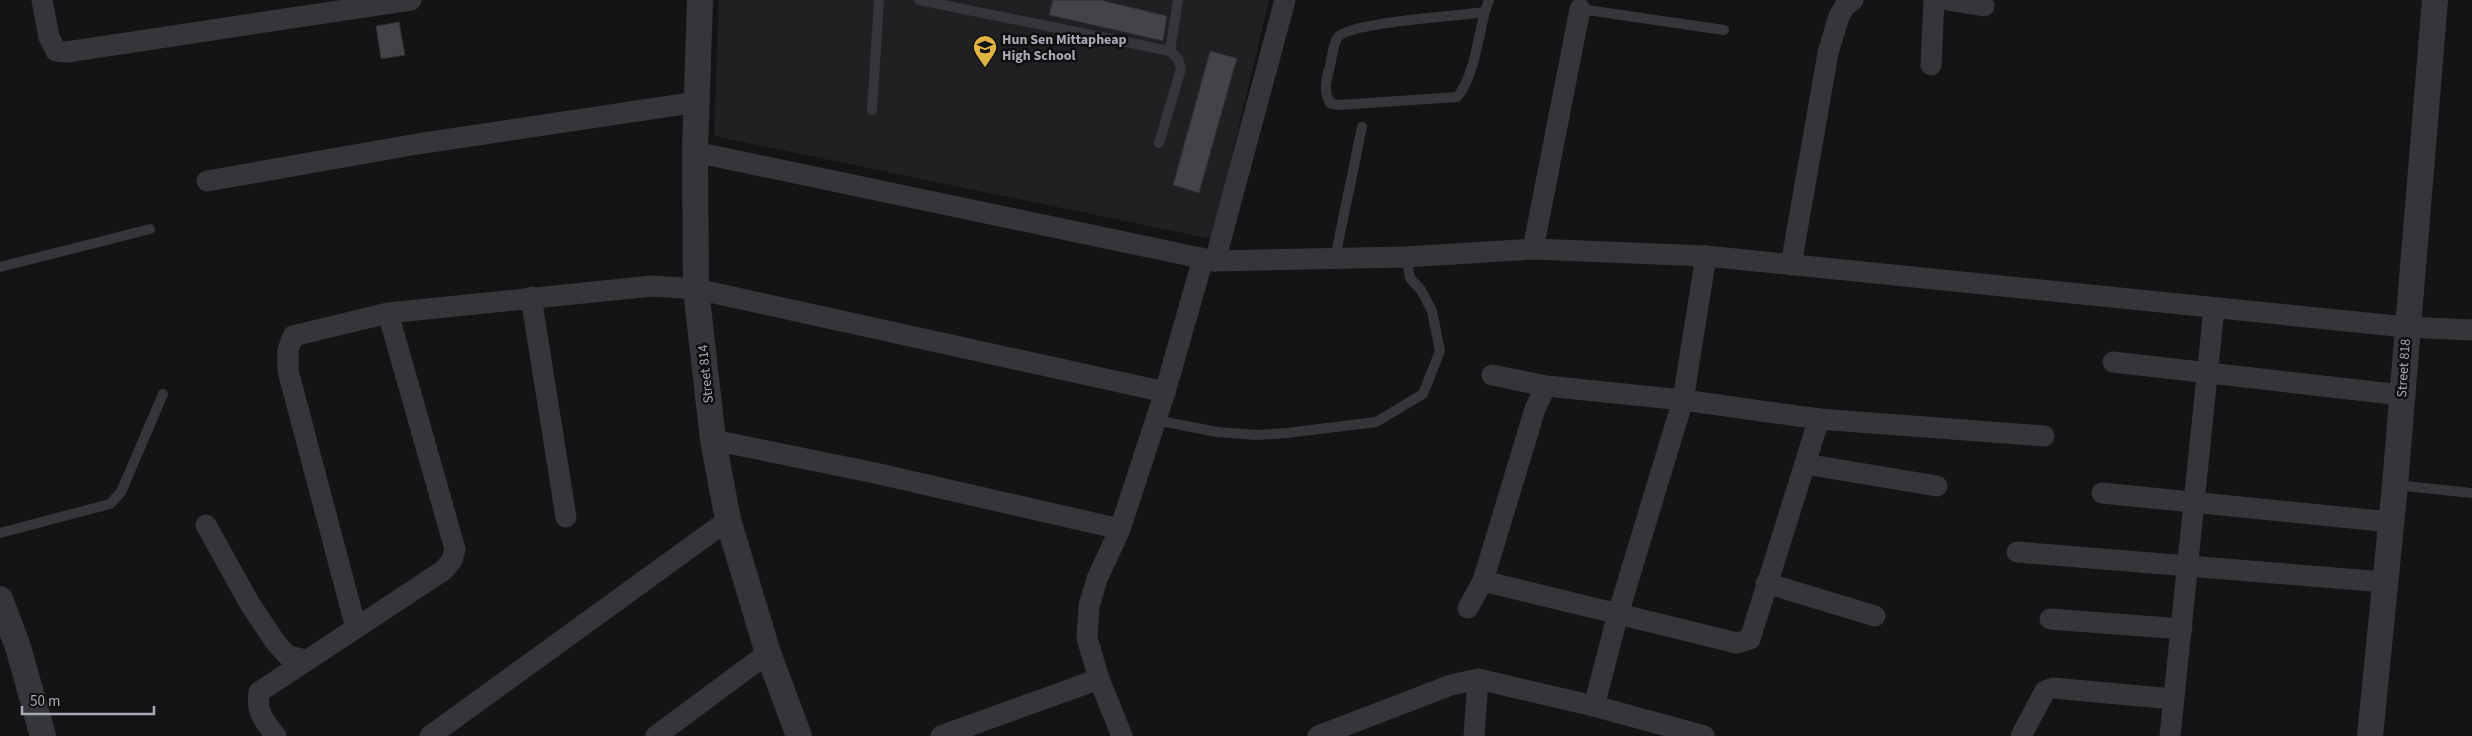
<svg xmlns="http://www.w3.org/2000/svg" width="2472" height="736" font-family="'Source Sans 3',sans-serif">
  <rect width="100%" height="100%" fill="#141415"/>
  <polygon fill="#202022" points="719,0 1269,0 1212,239 714,136"/>
  <g fill="#434448" stroke="#2e2e31">
    <polygon points="1053,0 1101,0 1167,16 1163,41 1049,15"/>
    <polygon points="399,22 405,55 381,59 376,26"/>
    <polygon points="1210,51 1237,58 1199,193 1173,185"/>
  </g>
  <g fill="none" stroke-linecap="round" stroke-linejoin="round">
    <g stroke="#35363a" stroke-width="10">
      <polyline points="919,0 1170,51 1178,0"/>
      <polyline points="1581,6 1580,9 1724,30"/>
      <path d="M1485 12C1478 37 1474 78 1457 97L1339 105 1330 103C1323 90 1326 80 1330 66 1332 58 1333 43 1338 37 1350 22 1460 16 1485 12L1489 0"/>
      <polyline points="872,110 879,0"/>
      <polyline points="1159,143 1181,69 1178,59 1170,51"/>
      <polyline points="1335,258 1362,127"/>
      <polyline points="0,267 150,229"/>
      <polyline points="1156,420 1217,432 1257,435 1287,433 1376,422 1423,394 1440,351 1432,311 1421,290 1410,278 1406,257"/>
      <polyline points="2396,485 2472,493"/>
      <polyline points="0,533 110,504 121,492 163,394"/>
    </g>
    <g stroke="#35363a" stroke-width="21">
      <polyline points="42,0 49,37 56,51 67,52 411,0"/>
      <polyline points="1948,0 1984,6"/>
      <polyline points="1931,65 1934,0"/>
      <polyline points="695,152 1215,261 1406,257 1533,249 1706,256 2406,327 2472,330"/>
      <polyline points="207,181 417,144 697,102"/>
      <polyline points="1533,249 1580,9"/>
      <polyline points="1215,261 1285,0"/>
      <polyline points="1791,265 1828,53 1839,16 1845,6 1853,0"/>
      <polyline points="531,297 566,517"/>
      <polyline points="2113,362 2401,395"/>
      <polyline points="1492,375 1546,386 1683,400 1819,419 2044,436"/>
      <polyline points="713,440 875,473 1120,529"/>
      <polyline points="1805,464 1937,486"/>
      <polyline points="2102,493 2390,522"/>
      <polyline points="206,525 250,604 276,643 288,656 306,660"/>
      <polyline points="2017,552 2384,582"/>
      <polyline points="1483,581 1737,643 1750,639 1819,419"/>
      <polyline points="1766,583 1875,616"/>
      <polyline points="1468,608 1483,581 1535,409 1546,386"/>
      <polyline points="2050,619 2182,629"/>
      <polyline points="356,628 288,371 288,350 293,336 388,313 652,286 696,289 1165,392"/>
      <polyline points="1594,706 1618,614 1683,400 1706,256"/>
      <path d="M276 736C264 721 256 712 259 692L444 570 452 560 455 549 388 313"/>
      <polyline points="430,736 728,520"/>
      <polyline points="656,736 768,653"/>
      <polyline points="941,736 1099,679"/>
      <polyline points="1122,736 1099,679 1087,638 1089,606 1097,579 1120,529 1165,392 1203,259"/>
      <polyline points="1318,736 1451,685 1478,679 1594,706 1704,736"/>
      <polyline points="1474,736 1478,679"/>
      <polyline points="2021,736 2045,691 2053,688 2173,699"/>
      <polyline points="2170,736 2214,308"/>
    </g>
    <g stroke="#35363a" stroke-width="26">
      <polyline points="700,0 695,152 696,289 713,440 728,520 768,653 799,736"/>
      <polyline points="0,599 18,647 43,736"/>
      <polyline points="2370,736 2395,485 2435,0"/>
    </g>
  </g>
  <defs>
    <g id="school-pin" transform="scale(1.25)"><path d="M0 17L-7.5 6A9.5 9.5 0 1 1 7.5 6Z" fill="#e0b342" stroke="#0f0f10"/><path d="M0-5L7-2L0 1L-7-2ZM-4 1L0 2.5L4 1V4Q0 6-4 4Z" fill="#111"/></g>
  </defs>
  <g fill-rule="evenodd">
    <use href="#school-pin" x="985" y="47"/>
  </g>
  <g text-anchor="middle" stroke-width="5" stroke-linejoin="round" paint-order="stroke">
    <g font-size="14" font-weight="bold" fill="#a7aab4" stroke="#0f0f10" text-anchor="start">
      <text x="1002" y="44">Hun Sen Mittapheap<tspan x="1002" dy="16">High School</tspan></text>
    </g>
    <g font-size="14" fill="#a7aab4" stroke="#0f0f10">
      <text transform="translate(2403 368) rotate(-86)" y="5">Street 818</text>
      <text transform="translate(705 374) rotate(-96)" y="5">Street 814</text>
    </g>
  </g>
  <path d="M22 706v8h132v-8" fill="none" stroke="#a7aab4" stroke-width="2.5"/>
  <text x="30" y="706" font-size="15" fill="#a7aab4" stroke="#0f0f10" stroke-width="4" paint-order="stroke">50 m</text>
</svg>
